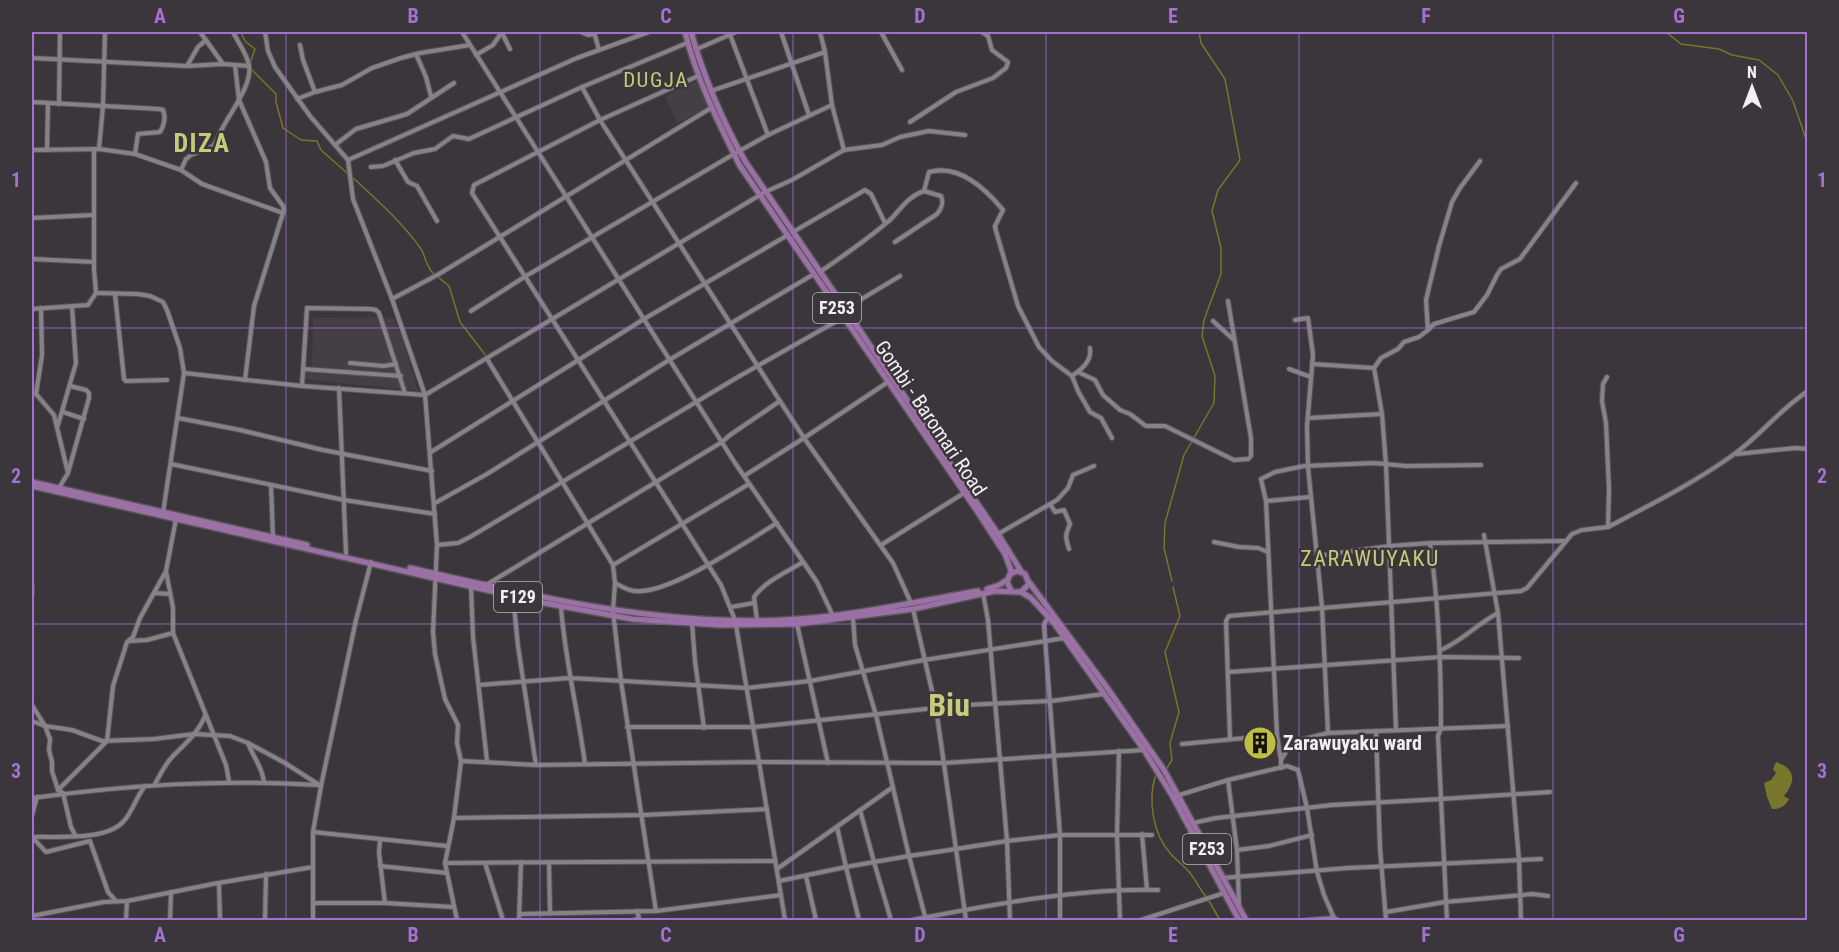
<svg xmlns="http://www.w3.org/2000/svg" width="1839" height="952" font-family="'Roboto Condensed',sans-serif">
  <rect width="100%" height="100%" fill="#3a363b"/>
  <g fill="#463e47">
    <polygon points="697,81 708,108 677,123 665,96"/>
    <polygon points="393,317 401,335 418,391 303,379 303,368 312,369 313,318"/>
  </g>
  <path fill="#77762b" d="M1776 762C1796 768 1796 782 1784 796L1789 799C1785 807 1780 809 1772 809L1767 797 1764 783 1771 780 1776 773 1773 769Z"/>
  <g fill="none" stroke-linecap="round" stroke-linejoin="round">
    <g stroke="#76762a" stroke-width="1.5">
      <polyline points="241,32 245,41 255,49 250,63"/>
      <polyline points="1666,32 1681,44 1719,49 1732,55 1759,60 1778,75 1793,101 1808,145"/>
      <polyline points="250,68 276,94 276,102 283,128 301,140 317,141 321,150 347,173"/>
      <path d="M351 176C375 198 402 222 421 249 426 257 426 267 434 274"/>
      <polyline points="438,277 449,286 460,322 487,357"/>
      <polyline points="1172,581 1164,548 1165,523 1184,455 1214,403 1215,376 1202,336 1204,320 1221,274 1221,248 1212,211 1218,190 1240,160 1225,79 1201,43 1199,32"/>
      <polyline points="1167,768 1172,760 1170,743 1179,712 1165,652 1180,616 1173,587"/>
      <path d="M1163 771 1155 777C1148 801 1153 834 1170 853 1176 860 1184 866 1190 873 1195 879 1200 889 1206 897"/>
      <polyline points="1209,901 1220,920"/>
    </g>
    <g stroke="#575458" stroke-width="6">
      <g id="minor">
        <polyline points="200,32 223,64"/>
        <polyline points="462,32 735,463 817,582 834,618"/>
        <polyline points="581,32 588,35 595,34"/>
        <polyline points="594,32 599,50"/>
        <polyline points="729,32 768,135"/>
        <polyline points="781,32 809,115"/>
        <polyline points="820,32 825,52 832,105 844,150"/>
        <polyline points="881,32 902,70"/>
        <polyline points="502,33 510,49"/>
        <polyline points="300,45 303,60 315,92"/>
        <polyline points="697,49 736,32"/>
        <polyline points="416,54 426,77 431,96"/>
        <polyline points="476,55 493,45 502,32"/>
        <polyline points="32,58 187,66 198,47 206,40"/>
        <polyline points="235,65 239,100 266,162 270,188 283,206 284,210 254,306 245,380"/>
        <polyline points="187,66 223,64 249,66"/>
        <polyline points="698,76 600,120 474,185 472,193 721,585 735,620"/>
        <polyline points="582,87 600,120 780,401"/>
        <polyline points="711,91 825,52"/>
        <polyline points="297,99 315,92 342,85 372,68 401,58 420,53 470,45"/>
        <path d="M32 102 159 109 163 110C166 117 164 126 160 132L138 134 135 154"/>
        <polyline points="59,104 60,32"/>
        <polyline points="910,122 956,92 993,78 1006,68 1008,62 992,50 988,36 982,32"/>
        <polyline points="335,145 356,129 407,114 454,83"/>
        <polyline points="99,149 103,106 105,32"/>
        <polyline points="32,150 99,149 135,154 181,170 202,184 283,213"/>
        <polyline points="47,150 48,103"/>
        <polyline points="348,160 577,58 649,32"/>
        <polyline points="395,160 408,182 417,186 437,221"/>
        <polyline points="371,167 383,166 414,153 435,149 453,136 469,139 582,87 687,43"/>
        <path d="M181 170 186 159 191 155 213 146C218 140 218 135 222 129 230 113 253 84 249 65 247 54 238 42 233 32"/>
        <polyline points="32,218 93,215"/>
        <polyline points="793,232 865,190 871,194 885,223"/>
        <path d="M895 242 937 214C942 208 944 203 941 196L924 191 929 172C958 164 985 188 1003 210L995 226 996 231 1018 306 1039 347 1052 361 1072 376 1078 391 1090 412 1101 418 1112 438"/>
        <polyline points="32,259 94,262"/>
        <path d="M820 272C844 255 870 238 892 218 902 207 909 196 924 191"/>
        <polyline points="96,293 138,294 150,296 163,302 167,310 180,348 184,373 163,513"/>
        <polyline points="115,294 124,379 126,381 167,380"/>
        <polyline points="392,299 439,274 711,108"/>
        <polyline points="41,308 42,355 36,394 54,415 68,473"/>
        <polyline points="32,309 88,305 96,293 94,269 94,149"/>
        <polyline points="845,309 900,276"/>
        <polyline points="471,311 526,276 734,154 768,135 832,105"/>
        <polyline points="1295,320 1308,318 1313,355 1307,426 1308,467 1322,607 1328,733"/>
        <polyline points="1213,321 1234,340"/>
        <polyline points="1428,330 1434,324 1474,312 1487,295 1497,275 1501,269 1520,259 1576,183"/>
        <polyline points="487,359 613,565 615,583 613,611 621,681 656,911"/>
        <polyline points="350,363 384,366 396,364"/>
        <polyline points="1312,364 1374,368 1382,414 1386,465 1396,729"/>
        <polyline points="1374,368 1381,358 1398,349 1404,342 1419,337 1428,330 1426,300 1439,246 1452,202 1460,188 1480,161"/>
        <polyline points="303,369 401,376"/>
        <polyline points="1289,369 1311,377"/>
        <polyline points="1078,372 1095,380 1103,395 1120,410 1130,414 1146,426 1165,426 1234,460 1248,459 1251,456 1251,438 1228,301"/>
        <polyline points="184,373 302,386 425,395 392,299 353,199 348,160 310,116 275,67 268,51 265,32"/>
        <path d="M1072 376C1082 369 1092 361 1090 348"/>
        <path d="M1607 377 1603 384 1602 401 1606 423 1609 489 1608 527C1650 505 1694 483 1733 455 1760 436 1780 409 1808 391"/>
        <polyline points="888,382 804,438 893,563 911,603"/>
        <polyline points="302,386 307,308 371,309 376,310 379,313 405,393"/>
        <polyline points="339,388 346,553"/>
        <polyline points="63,412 84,419"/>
        <polyline points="178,418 240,430 323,450 432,471"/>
        <polyline points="1308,418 1382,414"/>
        <polyline points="58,425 76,363 72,307"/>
        <polyline points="431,452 644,319 788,235"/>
        <polyline points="1737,454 1795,448 1808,449"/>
        <polyline points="171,464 344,500 435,514"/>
        <polyline points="271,485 273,537"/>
        <polyline points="59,488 68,473 89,398 89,393 86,390 70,386"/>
        <polyline points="1266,501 1310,497"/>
        <polyline points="435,503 487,474 669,360 814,274"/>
        <path d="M1050 504 1055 512 1064 510 1070 524C1065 536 1065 536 1069 549"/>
        <polyline points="998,534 1057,500 1068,488 1073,475 1094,466"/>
        <polyline points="1484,535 1498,613 1519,860 1521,920"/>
        <polyline points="1214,542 1239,547 1258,548 1268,552"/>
        <polyline points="437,545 458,543 470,537 738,377 844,317"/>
        <polyline points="881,545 964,493"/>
        <polyline points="1317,556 1390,546 1430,543 1564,541"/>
        <polyline points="613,565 749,484"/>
        <polyline points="166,571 173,608 173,633 226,765 229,781"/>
        <path d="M615 583C624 588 631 592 641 591 675 590 746 542 777 523"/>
        <polyline points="486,585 722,442 730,435 780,401 804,438 744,476"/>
        <polyline points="32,586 32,594"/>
        <polyline points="471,586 473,637 487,761"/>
        <polyline points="155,593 170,594"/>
        <polyline points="983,593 988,620 1007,841 1060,835 1060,920"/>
        <polyline points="513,596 518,646 536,765"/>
        <path d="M561 607C565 660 578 711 585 764"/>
        <polyline points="731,607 754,603"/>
        <polyline points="913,609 936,708 956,849 1007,841 1010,920"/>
        <polyline points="1049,617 1045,622 1044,625 1060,835 1117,835 1119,751"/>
        <polyline points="853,618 855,645 876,715 909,856 956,849 966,920"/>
        <path d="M757 620 754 597C765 581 787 572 803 562"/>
        <polyline points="692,623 695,661 704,728"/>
        <polyline points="797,624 828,763"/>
        <polyline points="736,625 759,762 944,763 1144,750"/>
        <polyline points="130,641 147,640 173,633"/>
        <path d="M1441 650C1462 641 1477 624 1498 613"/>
        <polyline points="1229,672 1441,657 1519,658"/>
        <polyline points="479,685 570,678 747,688 810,681 924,660 1065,638"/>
        <polyline points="32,705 45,726 50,739 49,750 52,762 52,771 58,790 63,793 71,827 75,835"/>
        <polyline points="32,721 45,726 72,730 102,741 154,739 194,734 230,736 248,743 285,763 321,786"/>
        <polyline points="627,727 754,727 964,705 1051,701 1104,694"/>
        <polyline points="1376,731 1380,848 1386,920"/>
        <polyline points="1230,739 1226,621 1229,616 1521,591 1527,588 1572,534 1582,530 1608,527"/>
        <path d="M248 743C253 757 262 766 264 782"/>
        <polyline points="1182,744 1277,735"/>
        <polyline points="1281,760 1277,735 1266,501 1261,479 1275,472 1304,466 1374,463 1406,466 1481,465"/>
        <polyline points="461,761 536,765 759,762 785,920"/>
        <polyline points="1281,768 1281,760 1292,742 1328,733 1508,726"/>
        <polyline points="1228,780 1237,850 1239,905"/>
        <path d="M155 784C160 775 165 764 173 756 185 744 198 733 205 716"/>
        <polyline points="58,790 107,741 113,686 127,642 133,637 140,618 166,571 176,519"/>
        <polyline points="1176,796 1228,780 1287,766 1298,770 1307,808 1317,872 1324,895 1334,918 1338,920"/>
        <path d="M32 798C129 785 219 779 318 785"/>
        <polyline points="860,810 874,862 909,856 926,920"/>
        <polyline points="32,815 37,797"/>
        <polyline points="454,818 643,815 767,809"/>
        <path d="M1193 823 1216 818 1332 805 1441 799 1438 736 1441 728C1441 665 1439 605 1430 543"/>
        <polyline points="837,827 846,867 874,862 891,920"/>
        <polyline points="313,832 447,846"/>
        <polyline points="1142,834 1147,890"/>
        <path d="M32 837C56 836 105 841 123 822 132 813 136 797 145 786"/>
        <polyline points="32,837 46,852 90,841 108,892 115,900"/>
        <polyline points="380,840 379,853 385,903"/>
        <polyline points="1237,850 1269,846 1312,835"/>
        <polyline points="549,862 550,913"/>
        <polyline points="445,863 775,861"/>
        <polyline points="485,863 503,920"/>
        <polyline points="380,866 447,873"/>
        <polyline points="777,869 893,787"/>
        <polyline points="806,876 816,920"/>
        <polyline points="1222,878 1348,868 1541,859"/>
        <polyline points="779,881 846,867 859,920"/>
        <polyline points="219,883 220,920"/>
        <polyline points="313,903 385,903 453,907"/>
        <polyline points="1386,912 1445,902 1533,894 1548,896"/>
        <polyline points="521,914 656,911 781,895"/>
        <polyline points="32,916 104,902 127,901 218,883 313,867"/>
        <polyline points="126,920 127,901"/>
        <polyline points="170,920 171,892"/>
        <polyline points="265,920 266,874"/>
        <polyline points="313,920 313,832 321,786 356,620 371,562"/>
        <polyline points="457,920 445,863 454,818 461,761 457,743 458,725 445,699 435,654 433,632 437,545 425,395 765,192 792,180 844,150 882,145 900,137 929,131 965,135"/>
        <polyline points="519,920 521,862"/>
        <polyline points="634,920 639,918 637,911"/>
        <path d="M912 920C990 905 1078 888 1158 890"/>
        <polyline points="1120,920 1117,835 1152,835"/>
        <polyline points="1141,920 1224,893"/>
        <polyline points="1307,920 1334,918"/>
        <polyline points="1447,920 1441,799 1550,792"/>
      </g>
    </g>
    <g stroke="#575458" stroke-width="8">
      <g id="primary">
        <path d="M685 32C697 80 718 122 740 166L977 511 1005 554 1012 573"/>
        <path d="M691 32C704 78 722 120 745 161L998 534 1021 571"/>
        <polyline points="32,482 307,545"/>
        <polyline points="32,486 539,602 632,619 720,625 797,624 913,609 995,591 1021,592 1029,584 1025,574 1017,571 1010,574 1007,582 1011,590"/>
        <path d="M410 568C533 596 656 626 784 620 850 617 914 602 978 591"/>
        <polyline points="1029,582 1108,689 1164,770 1246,920"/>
        <polyline points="987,589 999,585 1007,580"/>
        <polyline points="1021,592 1031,598 1054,623 1144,750 1173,797 1239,920"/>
      </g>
    </g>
    <use href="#minor" stroke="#878288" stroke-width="4"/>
    <use href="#primary" stroke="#9b70a5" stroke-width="5"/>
  </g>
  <path fill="none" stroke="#a470d1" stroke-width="1.5" stroke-opacity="0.55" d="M286 32V920M540 32V920M793 32V920M1046 32V920M1299 32V920M1553 32V920M32 328H1808M32 624H1808"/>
  <defs>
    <g id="building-disc" transform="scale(1.725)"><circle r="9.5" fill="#c0be41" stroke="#3a363b"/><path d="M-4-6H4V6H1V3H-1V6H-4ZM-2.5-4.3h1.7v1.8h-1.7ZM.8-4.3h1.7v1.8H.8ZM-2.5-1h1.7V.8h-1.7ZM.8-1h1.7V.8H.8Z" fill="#111"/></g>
  </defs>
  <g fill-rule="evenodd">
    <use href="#building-disc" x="1260" y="743"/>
  </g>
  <g text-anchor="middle" stroke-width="5" stroke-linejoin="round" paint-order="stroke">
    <g fill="#3a363b" stroke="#bab8bb" stroke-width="1.5">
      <rect x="813" y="293" width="48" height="30" rx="4.5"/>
      <rect x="494" y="582" width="48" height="30" rx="4.5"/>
      <rect x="1183" y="834" width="48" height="30" rx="4.5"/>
    </g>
    <g font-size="18" font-weight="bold" fill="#f1eff2">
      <text x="837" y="314">F253</text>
      <text x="518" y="603">F129</text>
      <text x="1207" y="855">F253</text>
    </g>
    <g font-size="20" fill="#f1eff2" stroke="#3a363b">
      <text transform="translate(931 418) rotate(56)" y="7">Gombi - Baromari Road</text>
    </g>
    <g font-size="20" font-weight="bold" fill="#f1eff2" stroke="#3a363b" text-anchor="start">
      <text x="1283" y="750">Zarawuyaku ward</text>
    </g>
    <g font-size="21" letter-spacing="1.5" fill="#c8c97b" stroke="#3a363b">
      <text x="656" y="87">DUGJA</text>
    </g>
    <g font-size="22" letter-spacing="1.5" fill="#c8c97b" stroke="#3a363b">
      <text x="1370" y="566">ZARAWUYAKU</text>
    </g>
    <g font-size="26" font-weight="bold" letter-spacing="1.5" fill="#c8c97b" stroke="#3a363b">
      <text x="202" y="152">DIZA</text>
    </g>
    <g font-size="32" font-weight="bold" fill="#c8c97b" stroke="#3a363b">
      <text x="949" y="716">Biu</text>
    </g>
  </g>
  <rect width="1839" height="952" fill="none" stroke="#3a363b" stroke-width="66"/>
  <g transform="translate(1752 87)" stroke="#3a363b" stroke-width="4.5" paint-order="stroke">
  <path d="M0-4.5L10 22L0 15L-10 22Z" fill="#f1eff2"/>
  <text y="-9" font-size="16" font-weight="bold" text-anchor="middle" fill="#f1eff2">N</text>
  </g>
  <rect x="33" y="33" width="1773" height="886" fill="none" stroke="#a470d1" stroke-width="2"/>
  <g font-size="20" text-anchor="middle" font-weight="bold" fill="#a470d1">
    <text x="160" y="23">A</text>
    <text x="413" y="23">B</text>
    <text x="666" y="23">C</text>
    <text x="920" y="23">D</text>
    <text x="1173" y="23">E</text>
    <text x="1426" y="23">F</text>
    <text x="1679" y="23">G</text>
    <text x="16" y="187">1</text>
    <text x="1822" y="187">1</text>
    <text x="16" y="483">2</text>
    <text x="1822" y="483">2</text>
    <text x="16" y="778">3</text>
    <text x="1822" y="778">3</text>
    <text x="160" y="942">A</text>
    <text x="413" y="942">B</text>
    <text x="666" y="942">C</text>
    <text x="920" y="942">D</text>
    <text x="1173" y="942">E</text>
    <text x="1426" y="942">F</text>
    <text x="1679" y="942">G</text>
  </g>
</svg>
